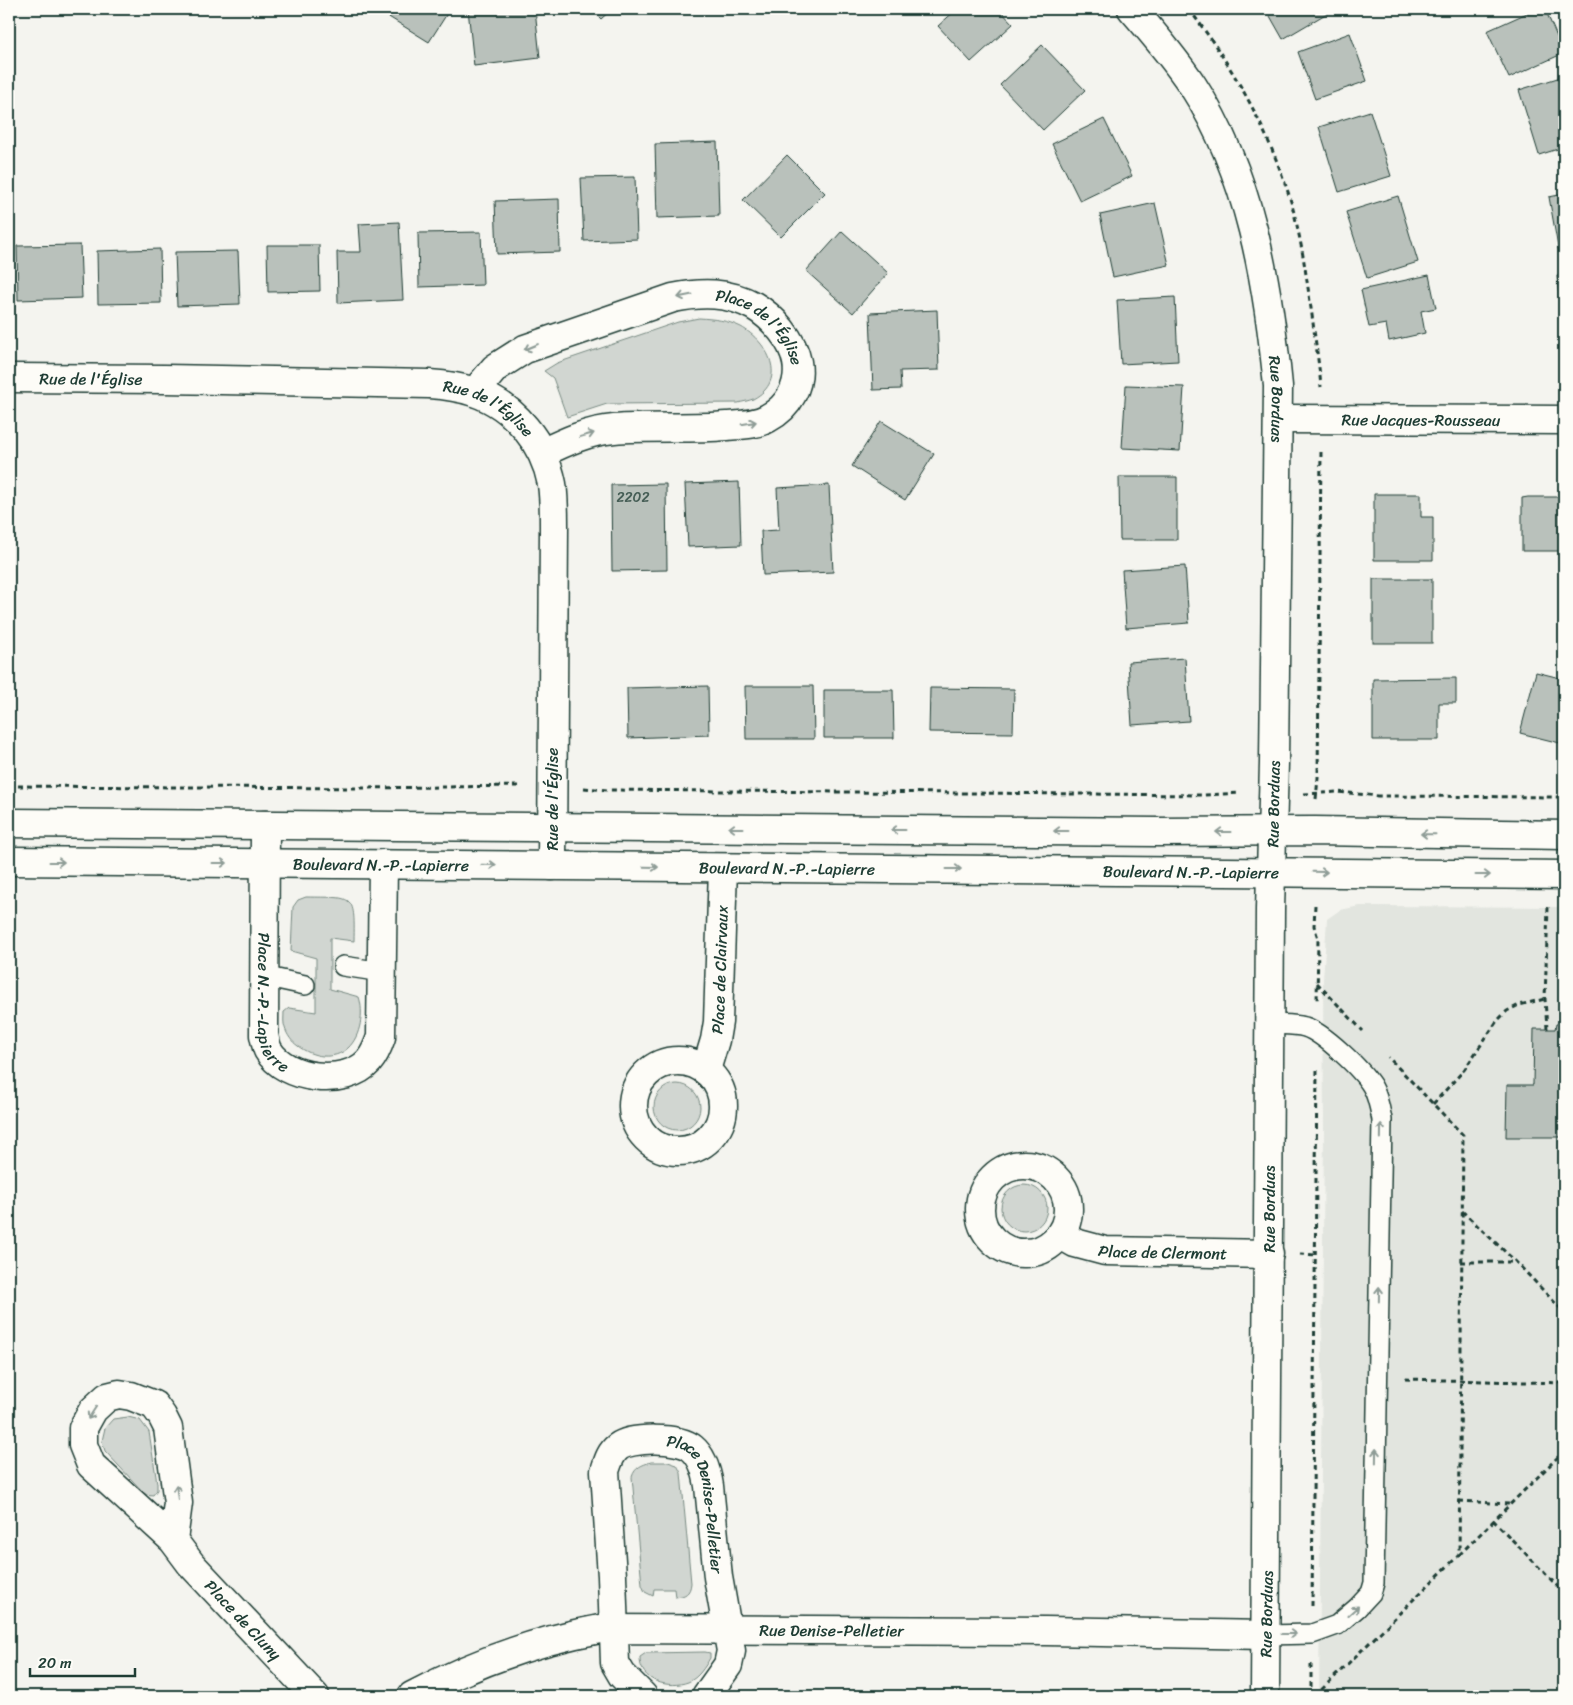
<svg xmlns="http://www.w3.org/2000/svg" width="1573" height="1705" font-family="Sriracha,sans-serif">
  <rect width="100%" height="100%" fill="#f4f4ef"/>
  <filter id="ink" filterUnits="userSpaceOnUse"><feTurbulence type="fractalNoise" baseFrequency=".02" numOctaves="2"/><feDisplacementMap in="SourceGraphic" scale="10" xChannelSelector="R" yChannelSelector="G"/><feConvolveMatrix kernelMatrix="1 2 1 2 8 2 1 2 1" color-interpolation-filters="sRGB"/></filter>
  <g filter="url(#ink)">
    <polygon fill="#e2e5df" points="1360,906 1564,907 1564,1696 1319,1696 1324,1130 1323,980 1327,919 1340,910"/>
    <g fill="#d1d6d1" stroke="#788a82">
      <path d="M699 318C714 319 727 320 741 327 768 342 789 380 753 399 748 401 742 402 738 403L607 404 567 417 553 378 544 371 557 363 678 322Z"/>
      <path d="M306 897C353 898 355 892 354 941L330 938V989L359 997C364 1012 361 1036 348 1048 334 1061 312 1057 298 1046 292 1042 287 1035 285 1028 283 1023 284 1017 284 1012L289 1008 316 1012V958L291 951 293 907 298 900Z"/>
      <circle cx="677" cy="1107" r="23"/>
      <circle cx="1024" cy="1208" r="23"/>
      <polygon points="128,1417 140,1420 149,1432 157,1483 157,1490 153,1495 145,1494 105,1451 102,1441 105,1428 113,1419"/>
      <path d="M651 1462H668L677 1465 681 1473 691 1583C690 1594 685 1596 675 1597L674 1589H654L653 1596 645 1592 642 1585 632 1477C635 1467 642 1465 651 1462Z"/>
      <path d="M705 1652 710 1653V1658C705 1667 698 1678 688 1682 669 1689 639 1682 640 1657L646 1653Z"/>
    </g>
    <g fill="#b9c1bb" stroke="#1f3d34">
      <polygon points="376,9 450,9 429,42"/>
      <polygon points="468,9 535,9 540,58 474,66"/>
      <polygon points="591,9 612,9 601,19"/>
      <polygon points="957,9 999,9 1013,24 971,62 938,26"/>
      <polygon points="1266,9 1328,9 1329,12 1283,39"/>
      <polygon points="1536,9 1545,9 1564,53 1509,78 1487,31"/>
      <polygon points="1350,33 1367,81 1315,99 1298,52"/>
      <polygon points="1042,45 1085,90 1043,130 1000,85"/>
      <polygon points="1564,76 1564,147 1539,155 1519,90"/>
      <polygon points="1370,111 1391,176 1339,192 1319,127"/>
      <polygon points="1104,119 1132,176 1080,201 1052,144"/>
      <polygon points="717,142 719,216 657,218 655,144"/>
      <polygon points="787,155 825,193 781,237 743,200"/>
      <polygon points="635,177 637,239 584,241 581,178"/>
      <polygon points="1564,194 1564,252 1559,253 1549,197"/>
      <polygon points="1398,196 1418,262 1367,278 1346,212"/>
      <polygon points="559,199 560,252 497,254 495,201"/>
      <polygon points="1155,203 1169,265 1113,277 1100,215"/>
      <polygon points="399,222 403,300 338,303 337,252 361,252 359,224"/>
      <polygon points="842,231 888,273 853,313 806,271"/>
      <polygon points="481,232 483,285 419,287 418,233"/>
      <polygon points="80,245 82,298 18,300 17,246"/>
      <polygon points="267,245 319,245 320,291 268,292"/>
      <polygon points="160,249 161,303 98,304 97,251"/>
      <polygon points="238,251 240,304 177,306 175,252"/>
      <polygon points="1429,275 1436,308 1421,311 1425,333 1389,341 1386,324 1369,327 1361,290"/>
      <polygon points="1564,275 1564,340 1563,340 1557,276"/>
      <polygon points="1175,297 1178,361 1121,364 1117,300"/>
      <polygon points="937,310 939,370 900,371 901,389 873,390 870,313"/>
      <polygon points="1126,385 1184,387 1180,451 1122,448"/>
      <polygon points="881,421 934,454 905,500 852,466"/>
      <polygon points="1119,477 1177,477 1177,540 1120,540"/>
      <polygon points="739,482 741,545 688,547 685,484"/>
      <polygon points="666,484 667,570 612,571 611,485"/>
      <polygon points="829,485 833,572 763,575 761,531 779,530 777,488"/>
      <polygon points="1374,494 1421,494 1421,517 1433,517 1433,560 1374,560"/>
      <polygon points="1528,497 1564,497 1564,551 1522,551 1522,498"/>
      <polygon points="1185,566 1189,623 1126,628 1122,570"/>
      <rect x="1373" y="579" width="59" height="64"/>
      <polygon points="1185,658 1189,721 1132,725 1128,662"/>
      <polygon points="1536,672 1564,679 1564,744 1520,733"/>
      <polygon points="1456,678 1456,703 1439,703 1439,740 1373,740 1373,679"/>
      <polygon points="708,686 709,735 628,738 627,688"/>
      <polygon points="745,686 813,686 814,739 746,739"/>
      <polygon points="930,688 1014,689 1013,733 929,732"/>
      <polygon points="824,690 893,690 894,738 824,738"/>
      <polygon points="1556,1024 1564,1024 1564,1137 1506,1137 1507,1085 1533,1085 1534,1029 1555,1029"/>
    </g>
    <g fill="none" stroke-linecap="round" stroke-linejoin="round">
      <g stroke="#1f3d34" stroke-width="22">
        <g id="service">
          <polyline points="343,966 382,972"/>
          <polyline points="263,976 305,985"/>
          <path d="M1266 1635 1312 1634 1337 1625 1357 1608 1371 1593 1374 1583 1382 1120C1380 1109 1378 1096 1372 1086 1362 1070 1324 1033 1305 1027 1294 1024 1282 1025 1270 1024"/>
        </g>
      </g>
      <g stroke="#1f3d34" stroke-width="31">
        <g id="minor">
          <path id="s1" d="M1132 9C1153 33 1175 59 1193 86 1250 174 1268 283 1278 386L1274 763 1270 910 1265 1696"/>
          <path id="s2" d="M9 378 165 379 429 384C444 385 460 387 474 392 515 406 544 443 552 484 554 498 554 513 554 526L552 866"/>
          <path id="s3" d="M475 392 495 368 525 349 673 298C702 292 728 292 754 306 773 317 793 340 797 362 801 385 789 407 768 418 756 425 741 425 727 426 690 429 651 426 614 429 588 431 565 442 542 453"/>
          <path id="s4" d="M1279 419 1564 420"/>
          <path id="s5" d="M265 825 264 1035C265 1039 266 1046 268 1050 285 1080 346 1087 369 1061 375 1054 378 1046 381 1037L383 864"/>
          <circle cx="678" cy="1106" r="45"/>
          <path id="s6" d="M706 1070 715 1040 718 1022 723 868"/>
          <circle cx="1024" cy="1209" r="44"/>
          <path id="s7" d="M1061 1235 1075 1243 1105 1251 1269 1254"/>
          <path id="s8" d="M173 1540 178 1503 168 1428 162 1416 154 1405 131 1396 119 1394 107 1397 93 1410 83 1428V1445L91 1465 173 1540 191 1564 315 1696"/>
          <path id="s9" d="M412 1696C472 1664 534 1641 600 1629L1046 1631 1266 1635"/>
          <path id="s10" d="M643 1696 622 1675 615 1663 612 1576 605 1471C608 1462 610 1453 618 1447 631 1437 679 1437 692 1448 703 1457 707 1473 709 1486L718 1577 731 1651 728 1665 706 1696"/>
        </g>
      </g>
      <g stroke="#1f3d34" stroke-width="31">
        <g id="tertiary">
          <polyline points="9,823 1158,832 1315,831 1564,835"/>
          <path id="s11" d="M9 861 1564 875"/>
        </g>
      </g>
      <g stroke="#1f3d34" stroke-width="3" stroke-dasharray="5 4" stroke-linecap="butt">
        <path d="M1189 9C1233 67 1266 125 1289 195 1301 234 1306 275 1312 315 1315 339 1319 363 1321 387"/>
        <polyline points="9,786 363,788 521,786"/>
        <polyline points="584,788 607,790 1204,795 1240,793"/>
        <polyline points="1304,794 1338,792 1378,796 1564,797"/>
        <polyline points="1316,799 1318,778 1321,450"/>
        <polyline points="1315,905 1314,926 1318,938 1317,1003"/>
        <polyline points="1317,983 1363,1031"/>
        <polyline points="1547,1029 1545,999 1548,907"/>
        <polyline points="1433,1104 1464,1070 1497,1021 1507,1011 1519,1005 1545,999"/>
        <polyline points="1462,1211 1516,1262 1564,1312"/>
        <polyline points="1300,1254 1316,1255"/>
        <polyline points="1461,1262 1516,1262"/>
        <polyline points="1405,1379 1564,1383"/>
        <polyline points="1459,1501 1509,1504"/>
        <polyline points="1493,1520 1563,1592 1564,1591"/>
        <polyline points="1459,1555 1564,1451"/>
        <polyline points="1312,1606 1317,1069"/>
        <polyline points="1521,1695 1564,1695"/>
        <polyline points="1311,1696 1311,1662"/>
        <polyline points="1315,1696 1459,1555 1463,1135 1388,1057"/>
      </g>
      <use href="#service" stroke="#fdfcf7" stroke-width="19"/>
      <use href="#minor" stroke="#fdfcf7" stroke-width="28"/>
      <use href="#tertiary" stroke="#fdfcf7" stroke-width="28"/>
    </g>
    <defs><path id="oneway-shaft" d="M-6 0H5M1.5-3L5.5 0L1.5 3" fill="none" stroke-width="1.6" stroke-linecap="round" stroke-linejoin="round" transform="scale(1.25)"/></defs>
    <g stroke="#8e9c96">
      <use href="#oneway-shaft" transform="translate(685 296) rotate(169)"/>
      <use href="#oneway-shaft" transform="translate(531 347) rotate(157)"/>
      <use href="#oneway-shaft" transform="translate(749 423) rotate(-10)"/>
      <use href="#oneway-shaft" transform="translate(587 435) rotate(-16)"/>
      <use href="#oneway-shaft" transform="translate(736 828) rotate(-180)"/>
      <use href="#oneway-shaft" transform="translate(898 830) rotate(-180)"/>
      <use href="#oneway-shaft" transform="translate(1061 831) rotate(-180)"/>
      <use href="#oneway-shaft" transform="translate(1223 832) rotate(180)"/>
      <use href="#oneway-shaft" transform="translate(1428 834) rotate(-179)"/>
      <use href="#oneway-shaft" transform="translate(57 862)"/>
      <use href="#oneway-shaft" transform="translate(220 863)"/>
      <use href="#oneway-shaft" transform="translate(489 865) rotate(1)"/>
      <use href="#oneway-shaft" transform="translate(651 867) rotate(1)"/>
      <use href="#oneway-shaft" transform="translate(954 869)"/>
      <use href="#oneway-shaft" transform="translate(1320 872) rotate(1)"/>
      <use href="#oneway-shaft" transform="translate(1483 875)"/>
      <use href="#oneway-shaft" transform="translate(1381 1131) rotate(-89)"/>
      <use href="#oneway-shaft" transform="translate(1379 1294) rotate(-89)"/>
      <use href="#oneway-shaft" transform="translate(92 1413) rotate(123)"/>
      <use href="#oneway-shaft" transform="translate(1376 1456) rotate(-89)"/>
      <use href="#oneway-shaft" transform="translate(177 1492) rotate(-97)"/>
      <use href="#oneway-shaft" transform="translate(1353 1611) rotate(-42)"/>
      <use href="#oneway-shaft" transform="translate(1289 1634)"/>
    </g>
  </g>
  <g text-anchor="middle" stroke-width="5" stroke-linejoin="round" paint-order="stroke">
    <g font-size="14" fill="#465e56">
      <text x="633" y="502">2202</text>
    </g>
    <g font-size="16" fill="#1f3d34" stroke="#fdfcf7">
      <text dy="6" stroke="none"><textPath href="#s3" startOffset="324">Place de l'Église</textPath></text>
      <text dy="6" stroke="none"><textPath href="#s2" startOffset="82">Rue de l'Église</textPath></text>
      <text dy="6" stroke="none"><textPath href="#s1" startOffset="426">Rue Borduas</textPath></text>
      <text dy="6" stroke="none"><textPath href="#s2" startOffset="486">Rue de l'Église</textPath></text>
      <text dy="6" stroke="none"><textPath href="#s4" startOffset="142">Rue Jacques-Rousseau</textPath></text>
      <text transform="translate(552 799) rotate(-90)" y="6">Rue de l'Église</text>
      <text transform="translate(1273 804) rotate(-89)" y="6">Rue Borduas</text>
      <text dy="6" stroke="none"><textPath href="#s11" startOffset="372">Boulevard N.-P.-Lapierre</textPath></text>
      <text dy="6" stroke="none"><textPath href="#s11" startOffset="778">Boulevard N.-P.-Lapierre</textPath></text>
      <text dy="6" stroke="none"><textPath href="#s11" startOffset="1182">Boulevard N.-P.-Lapierre</textPath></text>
      <text dy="6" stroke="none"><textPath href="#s6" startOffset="102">Place de Clairvaux</textPath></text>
      <text dy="6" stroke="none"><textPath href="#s5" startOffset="180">Place N.-P.-Lapierre</textPath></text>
      <text transform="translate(1269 1209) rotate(-90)" y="6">Rue Borduas</text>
      <text dy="6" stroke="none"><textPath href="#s7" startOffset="105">Place de Clermont</textPath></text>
      <text dy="6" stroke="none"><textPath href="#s10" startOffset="392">Place Denise-Pelletier</textPath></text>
      <text transform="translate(1266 1614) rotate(-89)" y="6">Rue Borduas</text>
      <text dy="6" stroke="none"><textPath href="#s8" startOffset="485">Place de Cluny</textPath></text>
      <text dy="6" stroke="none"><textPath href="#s9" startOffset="432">Rue Denise-Pelletier</textPath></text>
    </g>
  </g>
  <rect width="1573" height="1705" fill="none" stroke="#fdfcf7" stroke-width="30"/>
  <rect x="15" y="15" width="1543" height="1675" fill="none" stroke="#1f3d34" stroke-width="2" filter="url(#ink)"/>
  <path d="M30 1668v8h105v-8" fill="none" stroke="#1f3d34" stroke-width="2.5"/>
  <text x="38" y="1668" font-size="15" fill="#1f3d34" stroke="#fdfcf7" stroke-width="4" paint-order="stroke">20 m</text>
</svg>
